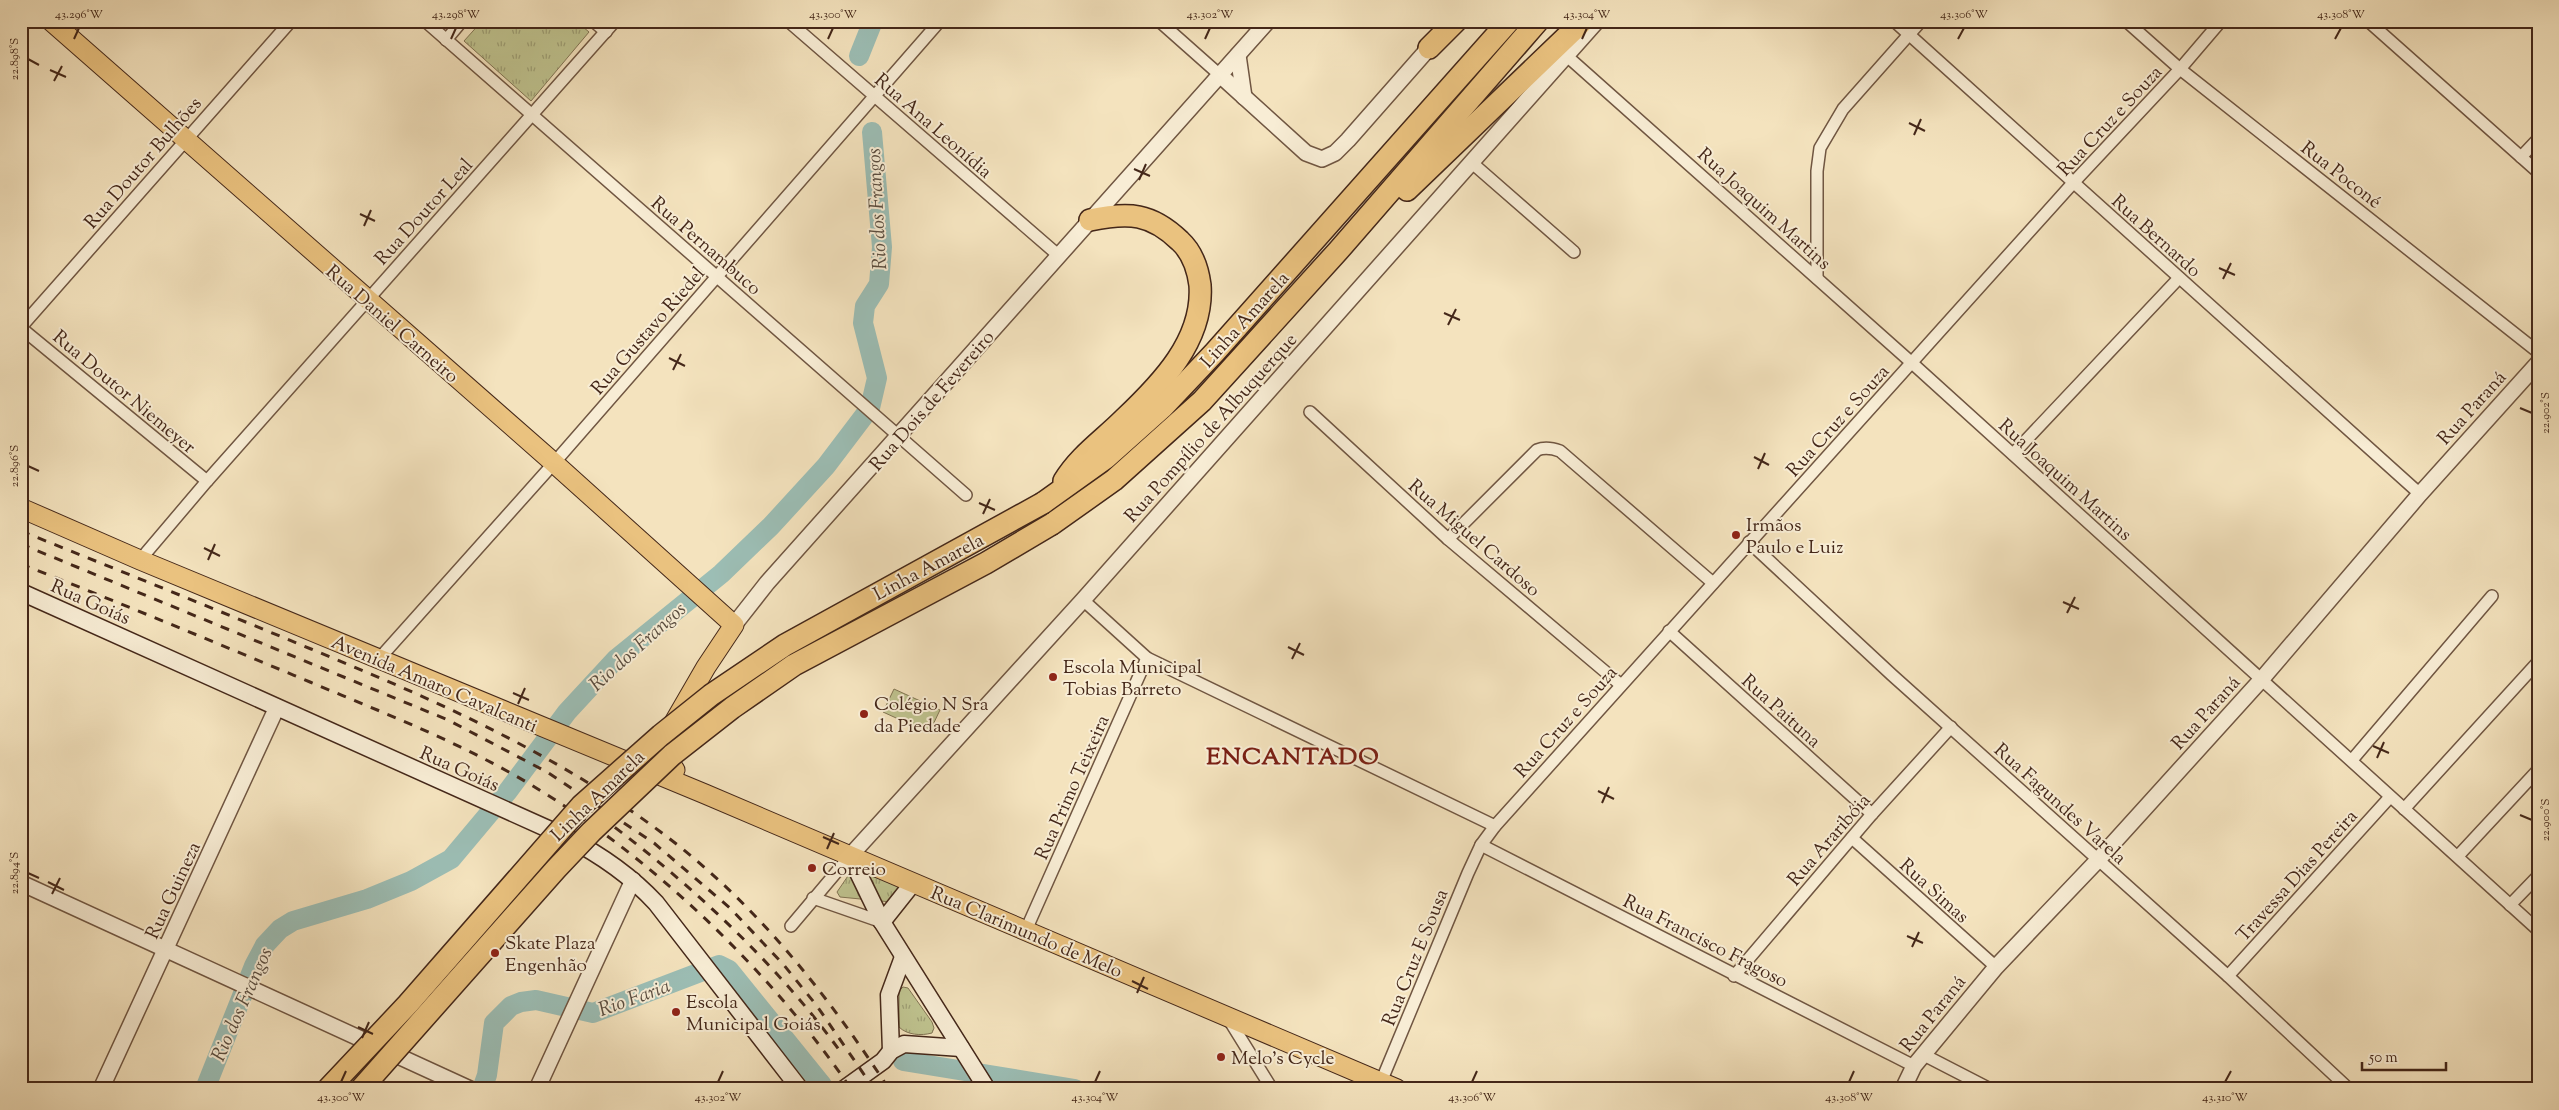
<svg xmlns="http://www.w3.org/2000/svg" width="2559" height="1110" font-family="'Sorts Mill Goudy',serif">
  <defs>
    <pattern id="park-tufts" width="24" height="20" patternUnits="userSpaceOnUse" patternTransform="scale(1.25)"><rect width="24" height="20" fill="#bfc38f"/><path d="M3 7l-1-3M5 7V3M7 7l1-3M15 17l-1-3M17 17v-4M19 17l1-3" fill="none" stroke="#9d9e74"/></pattern>
  </defs>
  <rect width="100%" height="100%" fill="#f4e3be"/>
  <filter id="stains"><feTurbulence type="fractalNoise" baseFrequency=".004" numOctaves="4"/><feColorMatrix values="0 0 0 0 .2 0 0 0 0 .09 0 0 0 0 .02 0 0 0 .5 -.17"/></filter>
  <radialGradient id="worn" r=".72"><stop offset=".6" stop-color="#630" stop-opacity="0"/><stop offset="1" stop-color="#630" stop-opacity=".3"/></radialGradient>
  <g fill="url(#park-tufts)" stroke="#827554">
    <polygon points="482,21 576,21 589,32 531,101 464,41"/>
    <polygon points="852,870 871,871 900,884 900,888 891,902 840,897 837,892"/>
    <path d="M903 987 908 988 932 1022 934 1028 932 1033C921 1036 907 1035 899 1027V991Z"/>
  </g>
  <polygon fill="#bfc38f" stroke="#827554" points="894,689 940,710 929,733 883,712"/>
  <g fill="none" stroke-linecap="round" stroke-linejoin="round">
    <g stroke="#9cbeb5" stroke-width="20">
      <polyline points="859,56 873,21"/>
      <polyline points="903,1061 1075,1089"/>
      <polyline points="205,1089 254,966 265,945 280,929 293,921 367,899 411,881 451,859 508,791 567,712 616,659 721,574 771,526 826,466 870,408 877,378 863,323 865,306 879,284 882,247 872,132"/>
      <polyline points="482,1089 487,1075 494,1023 511,1006 521,1002 536,1000 593,1013 719,965 729,970 822,1085"/>
    </g>
    <g stroke="#705642" stroke-width="14">
      <g id="minor">
        <polyline points="425,21 966,495"/>
        <polyline points="593,21 606,32"/>
        <polyline points="788,21 1058,255"/>
        <polyline points="1159,21 1221,76"/>
        <polyline points="1894,21 2420,494"/>
        <polyline points="2126,21 2180,69 2538,352"/>
        <polyline points="2368,21 2538,172"/>
        <polyline points="446,40 462,21"/>
        <polyline points="1568,57 1912,363 2538,930"/>
        <polyline points="2521,157 2538,139"/>
        <polyline points="1471,162 1574,252"/>
        <polyline points="1817,278 1817,171 1820,148 1843,109 1921,21"/>
        <polyline points="21,327 291,21"/>
        <polyline points="21,328 207,481"/>
        <polyline points="1310,412 1448,539 1621,685"/>
        <polyline points="2013,454 2179,278"/>
        <path d="M1448 539 1537 450C1544 447 1552 448 1560 451L1713 583"/>
        <polyline points="1749,542 1892,675 2228,976 2349,1089"/>
        <polyline points="140,560 207,481 615,21"/>
        <polyline points="1083,600 1147,658 1495,826"/>
        <polyline points="1669,631 1872,814"/>
        <polyline points="378,660 554,463 940,21"/>
        <polyline points="2352,760 2492,596"/>
        <polyline points="2404,809 2538,662"/>
        <polyline points="1852,838 1996,967"/>
        <polyline points="1481,845 1914,1066"/>
        <polyline points="2458,856 2538,770"/>
        <polyline points="813,898 882,922"/>
        <polyline points="2510,905 2538,876"/>
        <polyline points="791,926 850,856"/>
        <polyline points="1026,930 1147,658"/>
        <polyline points="1734,976 1872,814 1951,727"/>
        <polyline points="2228,976 2390,797"/>
        <polyline points="1228,1018 1272,1089"/>
        <polyline points="1924,1055 1990,1089"/>
        <polyline points="1381,1082 1468,873 1481,845 1495,826 2073,183 2180,69 2221,21"/>
      </g>
    </g>
    <g stroke="#705642" stroke-width="18">
      <g id="tertiary">
        <polyline points="1238,55 1244,97"/>
        <polyline points="1221,76 1306,153 1322,159 1335,153 1348,140 1429,48"/>
        <polyline points="734,625 767,583 1268,21"/>
        <polyline points="850,856 1083,600 1597,21"/>
        <polyline points="21,883 470,1089"/>
        <polyline points="101,1089 277,707"/>
        <polyline points="537,1089 633,880"/>
        <polyline points="1903,1089 1914,1066 1996,967 2097,861 2261,680 2420,494 2538,363"/>
      </g>
    </g>
    <g stroke="#442719" stroke-width="19">
      <g id="secondary">
        <path d="M21 592 566 837C601 855 630 875 656 903L800 1089"/>
        <polyline points="850,856 882,922 987,1089"/>
        <polyline points="882,922 913,883"/>
        <polyline points="891,1051 889,995 903,957"/>
        <polyline points="844,1089 883,1061 891,1051 904,1044 961,1048"/>
      </g>
    </g>
    <g stroke="#442719" stroke-width="21">
      <g id="primary">
        <polyline points="51,21 554,463 734,625 706,667 662,743 664,755 675,770"/>
        <polyline points="21,508 140,560 705,794 1397,1089"/>
      </g>
    </g>
    <g stroke="#442719" stroke-width="24">
      <g id="motorway">
        <polyline points="1429,48 1456,21"/>
        <polyline points="1407,190 1583,21"/>
        <path d="M1064 481C1079 456 1103 440 1124 419 1161 384 1204 340 1200 285 1198 270 1192 252 1180 241 1151 213 1129 212 1090 220"/>
        <polyline points="1043,503 1106,458 1162,408 1215,352 1509,21"/>
        <polyline points="1052,524 1114,480 1202,401 1338,251 1538,21"/>
      </g>
    </g>
    <use href="#minor" stroke="#f8edd5" stroke-width="11"/>
    <use href="#tertiary" stroke="#f8edd5" stroke-width="15"/>
    <use href="#secondary" stroke="#f8edd5" stroke-width="16"/>
    <use href="#primary" stroke="#eac27f" stroke-width="19"/>
    <use href="#motorway" stroke="#eac27f" stroke-width="21"/>
    <g stroke="#442719" stroke-width="3" stroke-dasharray="9 9" stroke-linecap="butt">
      <path d="M21 531C118 570 215 609 311 649 435 700 558 754 666 836 757 905 827 994 889 1089"/>
      <polyline points="21,544 448,720 547,772 654,843 730,908 783,964 817,1006 874,1089"/>
      <path d="M21 564C118 602 214 642 310 682 384 713 459 742 528 783 651 856 771 971 851 1089"/>
      <path d="M586 806C678 872 776 961 842 1054"/>
    </g>
    <g stroke="#442719" stroke-width="24" stroke-linecap="butt">
      <g id="motorway-bridge">
        <polyline points="328,1089 408,1004 582,805 661,735 711,695 785,645 1043,503"/>
        <polyline points="361,1089 556,869 591,832 672,755 732,708 794,665 986,563 1052,524"/>
      </g>
    </g>
    <use href="#motorway-bridge" stroke="#eac27f" stroke-width="21"/>
  </g>
  <path fill="none" stroke="#442719" stroke-width="2" d="M74 39 79 28M451 39 456 28M828 39 833 28M1205 39 1210 28M1582 39 1587 28M1958 39 1964 28M2335 39 2341 28M28 59 39 65M50 70 66 77M54 81 62 66M1909 123 1925 131M1914 135 1921 119M1134 169 1150 176M1139 180 1146 164M360 214 375 221M364 226 371 210M2219 268 2235 275M2223 279 2231 263M1444 313 1460 320M1448 325 1456 309M669 358 685 366M673 370 681 354M2520 408 2532 413M1754 457 1769 465M28 466 39 471M1758 469 1765 453M979 503 995 510M983 514 990 499M204 548 220 556M208 560 215 544M2063 602 2079 609M2067 613 2075 597M1288 647 1304 655M1292 659 1300 643M513 693 529 700M518 704 525 688M2373 746 2389 753M2377 758 2384 742M1598 791 1614 799M1602 803 1609 787M2520 815 2532 820M823 837 839 844M827 849 834 833M28 873 39 878M48 882 64 890M52 894 60 878M1907 936 1923 943M1912 947 1919 932M1132 981 1148 989M1137 993 1144 977M358 1027 373 1034M362 1038 369 1022M341 1082 346 1071M718 1082 723 1071M1095 1082 1100 1071M1472 1082 1477 1071M1849 1082 1854 1071M2225 1082 2231 1071"/>
  <g fill="#8f2418" stroke="#f8edd5" stroke-width="2">
    <circle cx="1736" cy="535" r="5"/>
    <circle cx="1053" cy="677" r="5"/>
    <circle cx="864" cy="714" r="5"/>
    <circle cx="812" cy="868" r="5"/>
    <circle cx="495" cy="953" r="5"/>
    <circle cx="676" cy="1012" r="5"/>
    <circle cx="1221" cy="1057" r="5"/>
  </g>
  <g text-anchor="middle" stroke-width="4" stroke-linejoin="round" paint-order="stroke">
    <g font-size="19" fill="#442719" stroke="#f8edd5">
      <text transform="translate(2109 120) rotate(-47)" y="7">Rua Cruz e Souza</text>
      <text transform="translate(934 125) rotate(41)" y="7">Rua Ana Leonídia</text>
      <text transform="translate(142 162) rotate(-49)" y="7">Rua Doutor Bulhões</text>
      <text transform="translate(2342 174) rotate(38)" y="7">Rua Poconé</text>
      <text transform="translate(1765 208) rotate(42)" y="7">Rua Joaquim Martins</text>
      <text transform="translate(423 211) rotate(-48)" y="7">Rua Doutor Leal</text>
      <text transform="translate(2157 235) rotate(42)" y="7">Rua Bernardo</text>
      <text transform="translate(707 245) rotate(41)" y="7">Rua Pernambuco</text>
      <text transform="translate(1244 319) rotate(-48)" y="7">Linha Amarela</text>
      <text transform="translate(393 323) rotate(41)" y="7">Rua Daniel Carneiro</text>
      <text transform="translate(647 330) rotate(-49)" y="7">Rua Gustavo Riedel</text>
      <text transform="translate(125 391) rotate(40)" y="7">Rua Doutor Niemeyer</text>
      <text transform="translate(931 400) rotate(-49)" y="7">Rua Dois de Fevereiro</text>
      <text transform="translate(2471 407) rotate(-48)" y="7">Rua Paraná</text>
      <text transform="translate(1837 420) rotate(-48)" y="7">Rua Cruz e Souza</text>
      <text transform="translate(1210 427) rotate(-48)" y="7">Rua Pompílio de Albuquerque</text>
      <text transform="translate(2066 479) rotate(42)" y="7">Rua Joaquim Martins</text>
      <text transform="translate(1475 537) rotate(41)" y="7">Rua Miguel Cardoso</text>
      <text transform="translate(928 566) rotate(-28)" y="7">Linha Amarela</text>
      <text transform="translate(91 601) rotate(24)" y="7">Rua Goiás</text>
      <text transform="translate(435 683) rotate(23)" y="7">Avenida Amaro Cavalcanti</text>
      <text transform="translate(1782 710) rotate(42)" y="7">Rua Paituna</text>
      <text transform="translate(2205 712) rotate(-48)" y="7">Rua Paraná</text>
      <text transform="translate(1565 721) rotate(-48)" y="7">Rua Cruz e Souza</text>
      <text transform="translate(460 768) rotate(24)" y="7">Rua Goiás</text>
      <text transform="translate(1071 787) rotate(-66)" y="7">Rua Primo Teixeira</text>
      <text transform="translate(597 795) rotate(-44)" y="7">Linha Amarela</text>
      <text transform="translate(2061 803) rotate(42)" y="7">Rua Fagundes Varela</text>
      <text transform="translate(1828 839) rotate(-49)" y="7">Rua Araribóia</text>
      <text transform="translate(2296 875) rotate(-48)" y="7">Travessa Dias Pereira</text>
      <text transform="translate(172 890) rotate(-65)" y="7">Rua Guineza</text>
      <text transform="translate(1935 890) rotate(42)" y="7">Rua Simas</text>
      <text transform="translate(1027 931) rotate(23)" y="7">Rua Clarimundo de Melo</text>
      <text transform="translate(1706 940) rotate(27)" y="7">Rua Francisco Fragoso</text>
      <text transform="translate(1414 957) rotate(-68)" y="7">Rua Cruz E Sousa</text>
      <text transform="translate(1932 1013) rotate(-51)" y="7">Rua Paraná</text>
    </g>
    <g font-size="19" fill="#442719" stroke="#f8edd5" text-anchor="start">
      <text x="1746" y="531">Irmãos<tspan x="1746" dy="22">Paulo e Luiz</tspan></text>
      <text x="1063" y="673">Escola Municipal<tspan x="1063" dy="22">Tobias Barreto</tspan></text>
      <text x="874" y="710">Colégio N Sra<tspan x="874" dy="22">da Piedade</tspan></text>
      <text x="822" y="875">Correio</text>
      <text x="505" y="949">Skate Plaza<tspan x="505" dy="22">Engenhão</tspan></text>
      <text x="686" y="1008">Escola<tspan x="686" dy="22">Municipal Goiás</tspan></text>
      <text x="1231" y="1064">Melo's Cycle</text>
    </g>
    <g font-size="20" font-style="italic" fill="#5a4d40" stroke="#f8edd5">
      <text transform="translate(876 209) rotate(-93)" y="7">Rio dos Frangos</text>
      <text transform="translate(637 646) rotate(-42)" y="7">Rio dos Frangos</text>
      <text transform="translate(634 997) rotate(-20)" y="7">Rio Faria</text>
      <text transform="translate(241 1004) rotate(-66)" y="7">Rio dos Frangos</text>
    </g>
    <g font-size="24" font-weight="bold" letter-spacing="1" fill="#7a1f14" stroke="#f8edd5">
      <text x="1293" y="764">ENCANTADO</text>
    </g>
  </g>
  <rect width="2559" height="1110" fill="none" stroke="#f4e3be" stroke-width="55"/>
  <path d="M2362 1062v8h84v-8" fill="none" stroke="#442719" stroke-width="2.5"/>
  <text x="2369" y="1062" font-size="15" fill="#442719" stroke="#f8edd5" stroke-width="4" paint-order="stroke">50 m</text>
  <rect x="28" y="28" width="2504" height="1054" fill="none" stroke="#442719" stroke-width="2"/>
  <g font-size="12" text-anchor="middle" fill="#442719">
    <text x="79" y="18">43.296°W</text>
    <text x="456" y="18">43.298°W</text>
    <text x="833" y="18">43.300°W</text>
    <text x="1210" y="18">43.302°W</text>
    <text x="1587" y="18">43.304°W</text>
    <text x="1964" y="18">43.306°W</text>
    <text x="2341" y="18">43.308°W</text>
    <text transform="translate(14 59) rotate(-90)" y="4">22.898°S</text>
    <text transform="translate(2545 413) rotate(-90)" y="4">22.902°S</text>
    <text transform="translate(14 466) rotate(-90)" y="4">22.896°S</text>
    <text transform="translate(2545 820) rotate(-90)" y="4">22.900°S</text>
    <text transform="translate(14 873) rotate(-90)" y="4">22.894°S</text>
    <text x="341" y="1101">43.300°W</text>
    <text x="718" y="1101">43.302°W</text>
    <text x="1095" y="1101">43.304°W</text>
    <text x="1472" y="1101">43.306°W</text>
    <text x="1849" y="1101">43.308°W</text>
    <text x="2225" y="1101">43.310°W</text>
  </g>
  <rect width="100%" height="100%" filter="url(#stains)"/>
  <rect width="100%" height="100%" fill="url(#worn)"/>
</svg>
